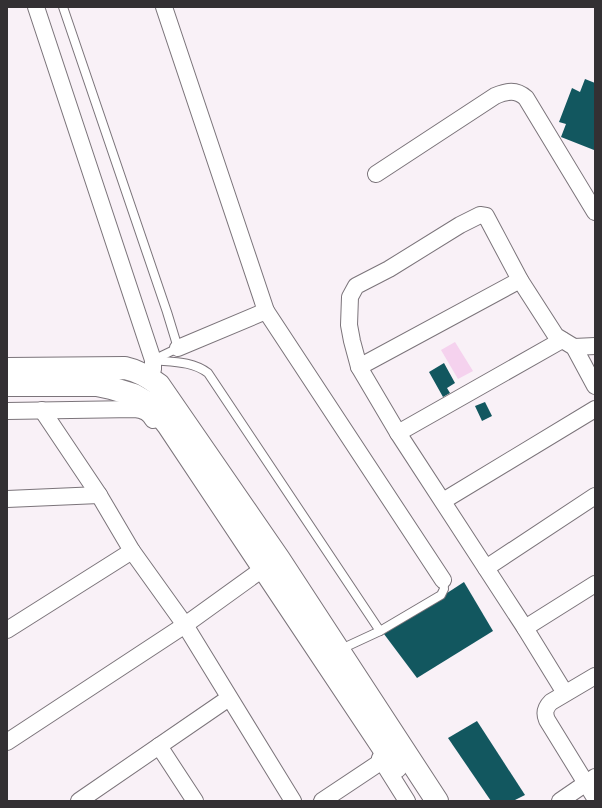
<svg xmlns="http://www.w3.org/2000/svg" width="602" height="808" font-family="'Space Grotesk',sans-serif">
  <rect width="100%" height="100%" fill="#f9f1f7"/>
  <polygon fill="#f5d2ee" points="455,342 473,371 458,379 441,350"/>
  <g fill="#12575f">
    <polygon points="585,79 595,83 594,150 561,137 566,124 559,122 572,88 580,92"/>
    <polygon points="444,363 455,383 447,388 450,393 443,397 429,372"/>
    <polygon points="485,402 492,416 482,421 475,406"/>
    <polygon points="464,582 493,631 417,678 384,634"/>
    <polygon points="477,721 525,795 513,801 491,801 448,738"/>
  </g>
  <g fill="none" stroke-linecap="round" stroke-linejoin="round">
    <g stroke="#7b747a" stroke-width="10">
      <g id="service">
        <polyline points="63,7 167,312 178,348 153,360"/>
        <path d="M153 360C172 362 192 361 208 373L380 631"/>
        <polyline points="339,650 380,631 441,595 444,589 443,580"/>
      </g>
    </g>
    <g stroke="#7b747a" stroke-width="18">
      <g id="minor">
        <polyline points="36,7 153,360 153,369 150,378"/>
        <polyline points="164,7 266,311 178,348"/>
        <path d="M376 174 495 96C507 91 516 89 526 98L595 212"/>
        <polyline points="266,311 443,580"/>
        <polyline points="574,347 595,346"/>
        <polyline points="359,367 520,280"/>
        <polyline points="42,410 99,495 132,551 185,625 293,801"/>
        <path d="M7 411 135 409C144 410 149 413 153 420"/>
        <polyline points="398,433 562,340"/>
        <polyline points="7,499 99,495"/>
        <polyline points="443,501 595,409"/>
        <polyline points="486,568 595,496"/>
        <polyline points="525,628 595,584"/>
        <polyline points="7,630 132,551"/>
        <path d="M595 676 551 702C545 708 544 713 547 720L595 798"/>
        <polyline points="565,693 525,628 398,433 359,367 352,341 349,325 350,297 356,286 389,269 460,225 480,215 486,216 520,280 556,336 574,347 595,386"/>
        <polyline points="7,742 185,625 264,568"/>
        <polyline points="159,746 195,801"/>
        <polyline points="380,758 407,801"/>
        <polyline points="79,801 229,698"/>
        <polyline points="322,801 382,761"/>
        <polyline points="560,801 595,777"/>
      </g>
    </g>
    <g stroke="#7b747a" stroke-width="24">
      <g id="secondary">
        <path d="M7 369 125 368C139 371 148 377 159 385L279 559 437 801"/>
        <polyline points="7,385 97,385 111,388 134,395 153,406 168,425 396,767"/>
      </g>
    </g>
    <use href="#service" stroke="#fff" stroke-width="8"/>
    <use href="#minor" stroke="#fff" stroke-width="16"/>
    <use href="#secondary" stroke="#fff" stroke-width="22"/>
  </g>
  <rect width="602" height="808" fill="none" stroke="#333033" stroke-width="16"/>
</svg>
